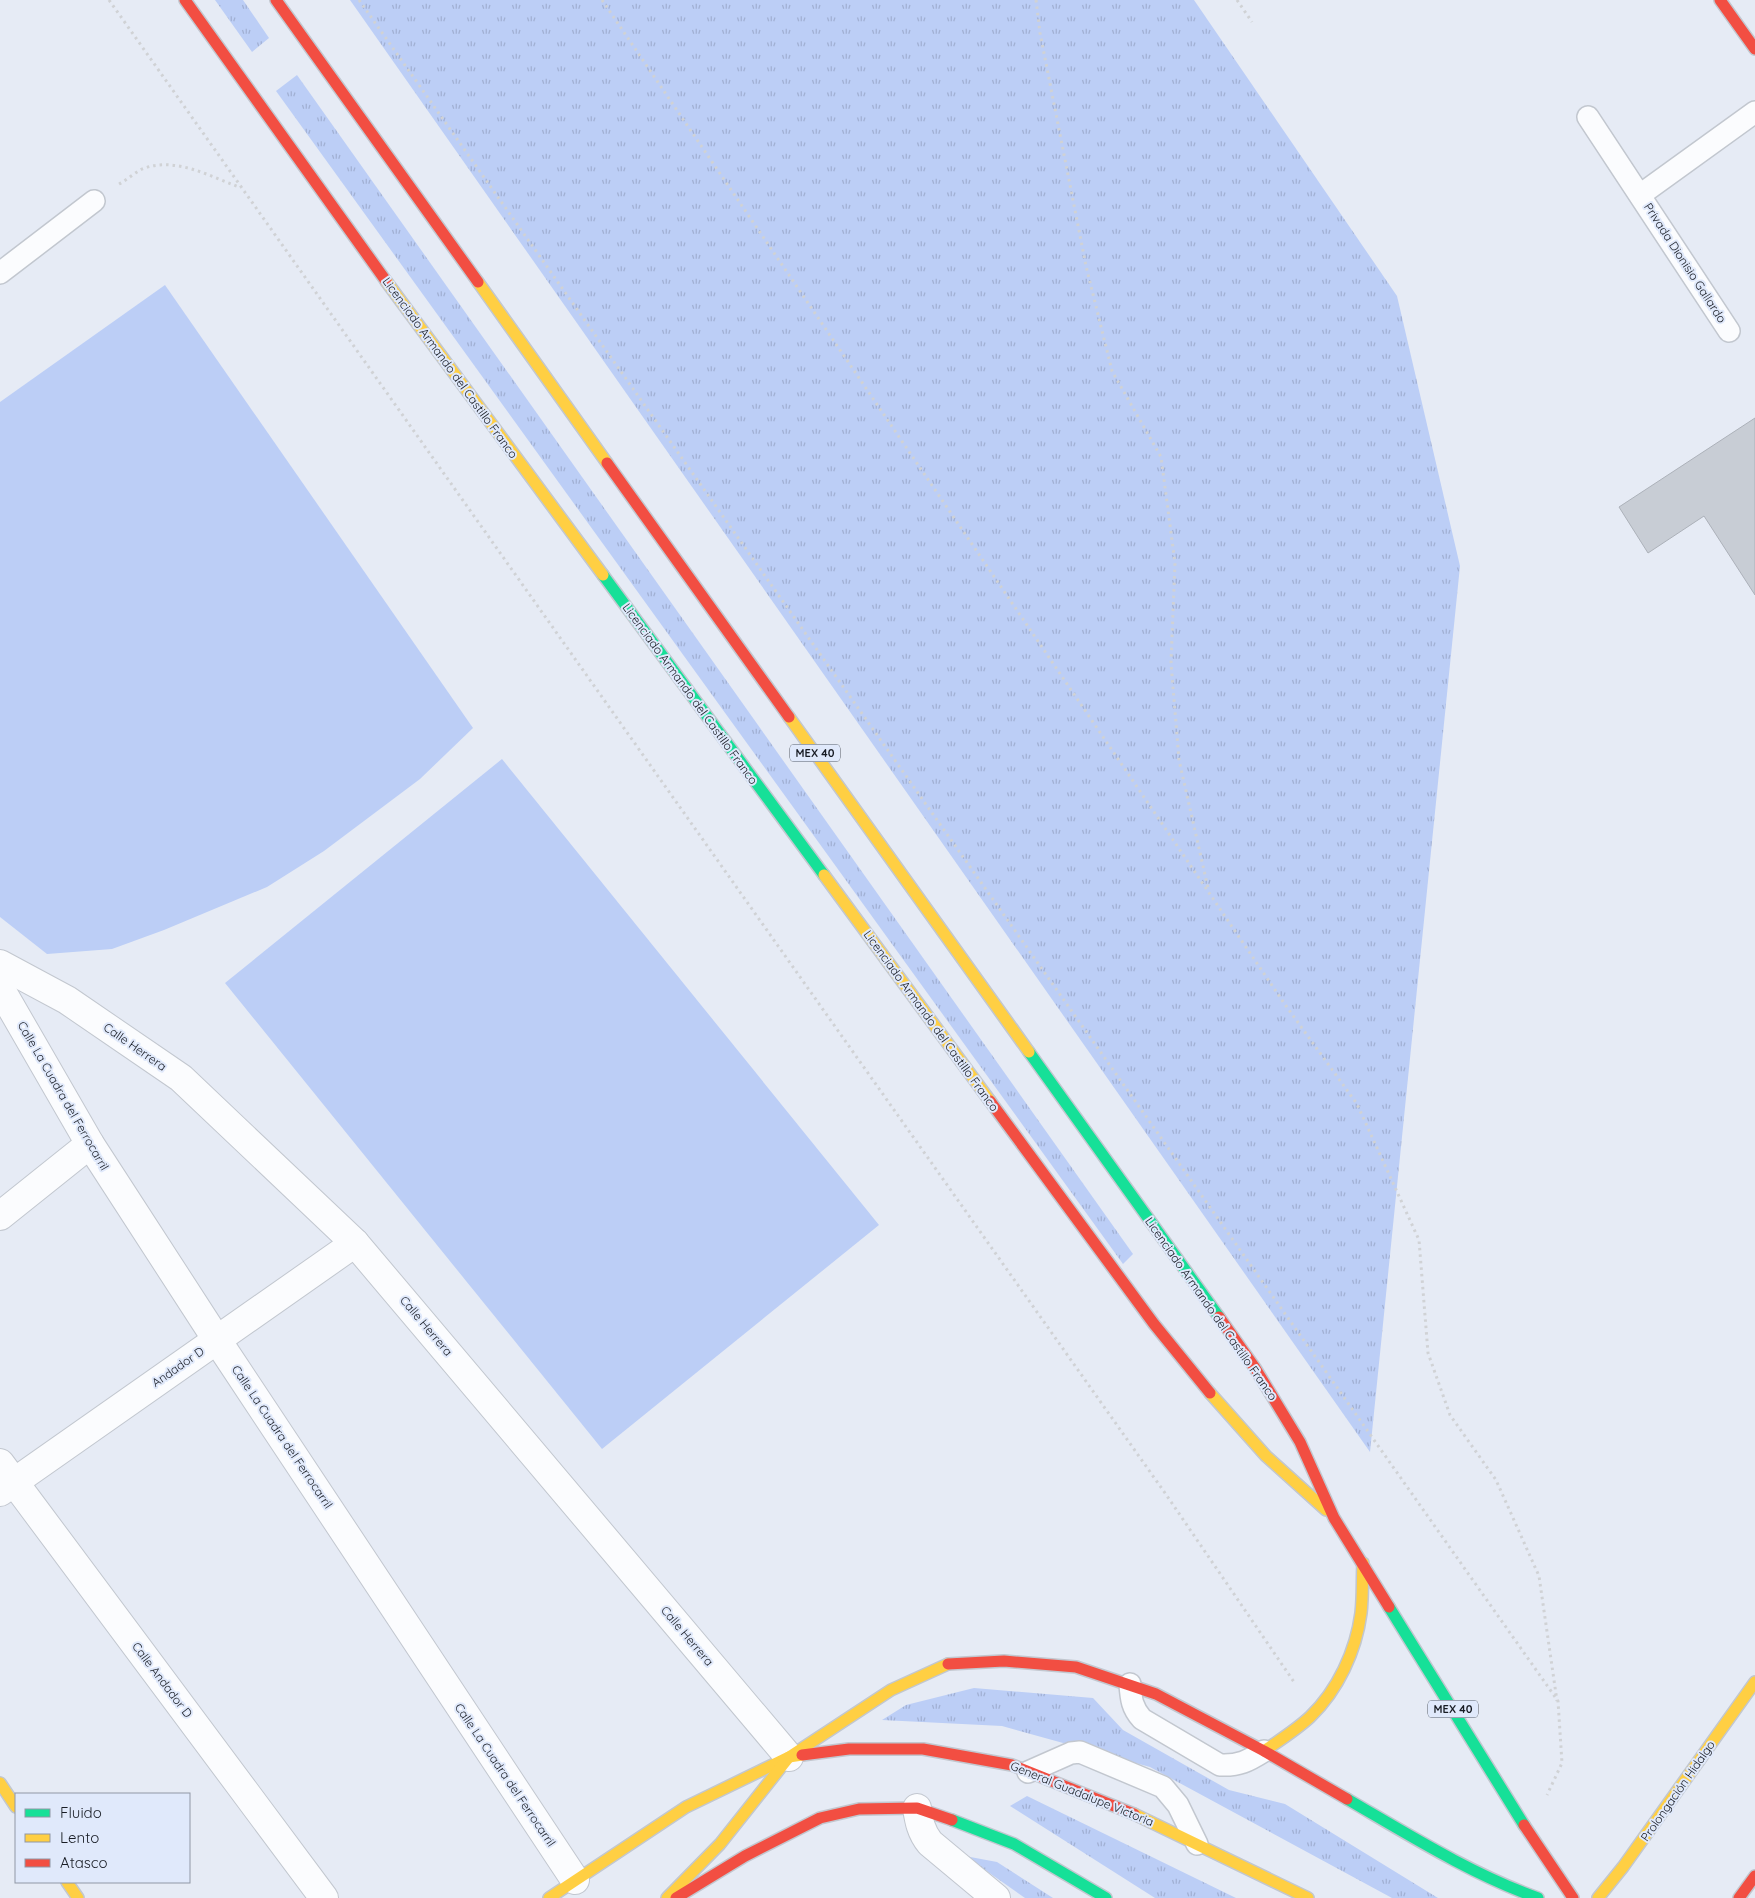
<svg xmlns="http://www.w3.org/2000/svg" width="1755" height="1898" font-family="Quicksand,sans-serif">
  <defs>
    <pattern id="grass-tufts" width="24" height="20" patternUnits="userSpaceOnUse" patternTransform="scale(1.25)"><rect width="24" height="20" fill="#bccef6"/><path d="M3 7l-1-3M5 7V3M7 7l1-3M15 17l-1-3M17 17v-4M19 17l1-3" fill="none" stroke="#a1b0d3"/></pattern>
  </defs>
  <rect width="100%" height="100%" fill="#e6ebf5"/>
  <g fill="url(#grass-tufts)">
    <polygon points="215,0 243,0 269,38 252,52"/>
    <polygon points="350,0 1194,0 1397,296 1460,566 1370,1452"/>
    <polygon points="297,75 1133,1254 1123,1264 276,91"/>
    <polygon points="974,1688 1093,1698 1123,1730 1229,1790 1285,1804 1438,1898 1392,1898 1150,1767 1002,1726 882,1720 906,1705"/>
    <polygon points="1027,1796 1236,1898 1155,1898 1010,1806"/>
    <polygon points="965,1856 997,1862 1053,1898 1025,1898"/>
  </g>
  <g fill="#bccef6">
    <polygon points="165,285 473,728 420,779 324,851 267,887 164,930 112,949 47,954 0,917 0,402"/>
    <polygon points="502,759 879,1225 602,1449 225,983"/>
  </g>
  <polygon fill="#c8cdd5" stroke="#acb1b9" points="1755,418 1755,595 1704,516 1648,553 1619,507"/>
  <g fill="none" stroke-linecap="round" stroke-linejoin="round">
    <g stroke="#c2c7cf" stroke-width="24">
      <g id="lane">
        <polyline points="1588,117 1729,331"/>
        <polyline points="1640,195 1755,112"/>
        <polyline points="0,273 94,201"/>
        <path d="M1130 1684C1131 1699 1132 1708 1142 1719L1220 1765C1239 1766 1248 1761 1264 1751"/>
        <polyline points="1028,1772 1071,1753 1080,1752 1163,1787 1178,1805 1197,1844"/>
      </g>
    </g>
    <g stroke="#c2c7cf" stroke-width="30">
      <g id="street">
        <polyline points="0,964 67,1000 181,1078 355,1243 789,1757"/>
        <polyline points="0,988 90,1144 217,1340 575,1880"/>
        <polyline points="0,1216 90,1144"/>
        <polyline points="0,1463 324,1898"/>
        <polyline points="0,1492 355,1243"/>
        <path d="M917 1808C919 1821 921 1832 930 1843L996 1898"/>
      </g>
    </g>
    <g stroke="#c2c7cf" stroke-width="14">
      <g id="fast">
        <polyline points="603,575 824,875"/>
        <polyline points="1029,1052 1219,1317"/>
        <polyline points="1389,1607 1524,1825"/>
        <path d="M1347 1799C1409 1835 1471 1874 1538 1898"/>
        <polyline points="952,1820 1014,1844 1106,1898"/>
      </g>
    </g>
    <g stroke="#c2c7cf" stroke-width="14">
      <g id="slow">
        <polyline points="386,281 603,575"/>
        <polyline points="478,282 607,463"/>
        <polyline points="789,717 1029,1052"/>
        <polyline points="824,875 990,1101"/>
        <polyline points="1210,1393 1266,1456 1326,1510"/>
        <path d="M1264 1751C1280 1740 1296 1730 1310 1717 1338 1690 1356 1651 1361 1613 1363 1596 1362 1579 1363 1563"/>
        <polyline points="0,1783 16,1807"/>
        <polyline points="1134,1814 1308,1898"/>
        <polyline points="67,1882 78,1898"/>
        <polyline points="549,1898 686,1807 789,1757 802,1755"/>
        <polyline points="667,1898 720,1844 789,1757 891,1690 948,1664"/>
        <polyline points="1598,1898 1623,1867 1755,1682"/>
      </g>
    </g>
    <g stroke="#c2c7cf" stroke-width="14">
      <g id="jam">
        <polyline points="185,0 386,281"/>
        <polyline points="276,0 478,282"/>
        <polyline points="1720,0 1755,49"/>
        <polyline points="607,463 789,717"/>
        <polyline points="990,1101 1154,1324 1210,1393"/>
        <polyline points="1219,1317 1255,1368 1300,1442 1334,1518 1389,1607"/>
        <polyline points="948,1664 1004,1661 1076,1667 1156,1694 1264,1751 1347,1799"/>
        <polyline points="802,1755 849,1749 923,1749 1012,1765 1134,1814"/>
        <polyline points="1524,1825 1573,1898"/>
        <polyline points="676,1898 745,1856 820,1818 859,1809 917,1808 952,1820"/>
        <polyline points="1739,1898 1755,1876"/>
      </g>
    </g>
    <g stroke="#d0d2d5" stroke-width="3" stroke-dasharray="2.5 4" stroke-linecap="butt">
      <polyline points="109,0 1165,1493 1294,1682"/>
      <polyline points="359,0 1558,1701 1562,1763 1547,1795"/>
      <polyline points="602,0 1286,1006 1357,1104 1419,1240 1428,1353 1450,1415 1496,1480 1539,1576 1557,1701"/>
      <polyline points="1036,0 1040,33 1086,266 1112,371 1161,457 1175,563 1171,663 1179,760 1208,888"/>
      <polyline points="1237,0 1252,22"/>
      <path d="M119 184C127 180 134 173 142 169 175 156 209 176 239 187"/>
    </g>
    <use href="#lane" stroke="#fbfcfe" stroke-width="21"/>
    <use href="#street" stroke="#fbfcfe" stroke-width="28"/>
    <use href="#fast" stroke="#16e098" stroke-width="11"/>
    <use href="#slow" stroke="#ffcf43" stroke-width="11"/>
    <use href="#jam" stroke="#f24e42" stroke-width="11"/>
  </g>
  <g text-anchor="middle" stroke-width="4" stroke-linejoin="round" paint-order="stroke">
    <g fill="#e0e9fb" stroke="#545a64" stroke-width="1">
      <rect x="790" y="744.5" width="50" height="17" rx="4"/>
      <rect x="1428" y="1700.5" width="50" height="17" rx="4"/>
    </g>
    <g font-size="11" font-weight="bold" fill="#181c24">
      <text x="815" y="757">MEX 40</text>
      <text x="1453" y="1713">MEX 40</text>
    </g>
    <g font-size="12" fill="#181c24" stroke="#e0e9fb">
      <text transform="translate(1685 263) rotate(57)" y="4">Privada Dionisio Gallardo</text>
      <text transform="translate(450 368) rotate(54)" y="4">Licenciado Armando del Castillo Franco</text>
      <text transform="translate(690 694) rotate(54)" y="4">Licenciado Armando del Castillo Franco</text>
      <text transform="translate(931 1021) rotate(54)" y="4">Licenciado Armando del Castillo Franco</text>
      <text transform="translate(135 1047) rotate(35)" y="4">Calle Herrera</text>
      <text transform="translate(63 1096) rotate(60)" y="4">Calle La Cuadra del Ferrocarril</text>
      <text transform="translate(1211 1309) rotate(55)" y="4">Licenciado Armando del Castillo Franco</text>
      <text transform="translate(426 1326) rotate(50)" y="4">Calle Herrera</text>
      <text transform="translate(178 1367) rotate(-35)" y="4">Andador D</text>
      <text transform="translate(282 1437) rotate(56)" y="4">Calle La Cuadra del Ferrocarril</text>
      <text transform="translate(687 1636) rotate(50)" y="4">Calle Herrera</text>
      <text transform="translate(162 1680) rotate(53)" y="4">Calle Andador D</text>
      <text transform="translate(505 1775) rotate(56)" y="4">Calle La Cuadra del Ferrocarril</text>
      <text transform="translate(1678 1791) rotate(-55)" y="4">Prolongación Hidalgo</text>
      <text transform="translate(1082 1794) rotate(22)" y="4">General Guadalupe Victoria</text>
    </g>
  </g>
  <rect x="15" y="1793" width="175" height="90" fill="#e0e9fb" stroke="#9097a5"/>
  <rect x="25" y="1809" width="25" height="8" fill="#16e098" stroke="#9097a5"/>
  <text x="60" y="1818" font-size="15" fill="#181c24">Fluido</text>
  <rect x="25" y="1834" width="25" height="8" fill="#ffcf43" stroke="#9097a5"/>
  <text x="60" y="1843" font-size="15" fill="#181c24">Lento</text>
  <rect x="25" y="1859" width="25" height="8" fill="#f24e42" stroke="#9097a5"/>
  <text x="60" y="1868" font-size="15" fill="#181c24">Atasco</text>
</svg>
